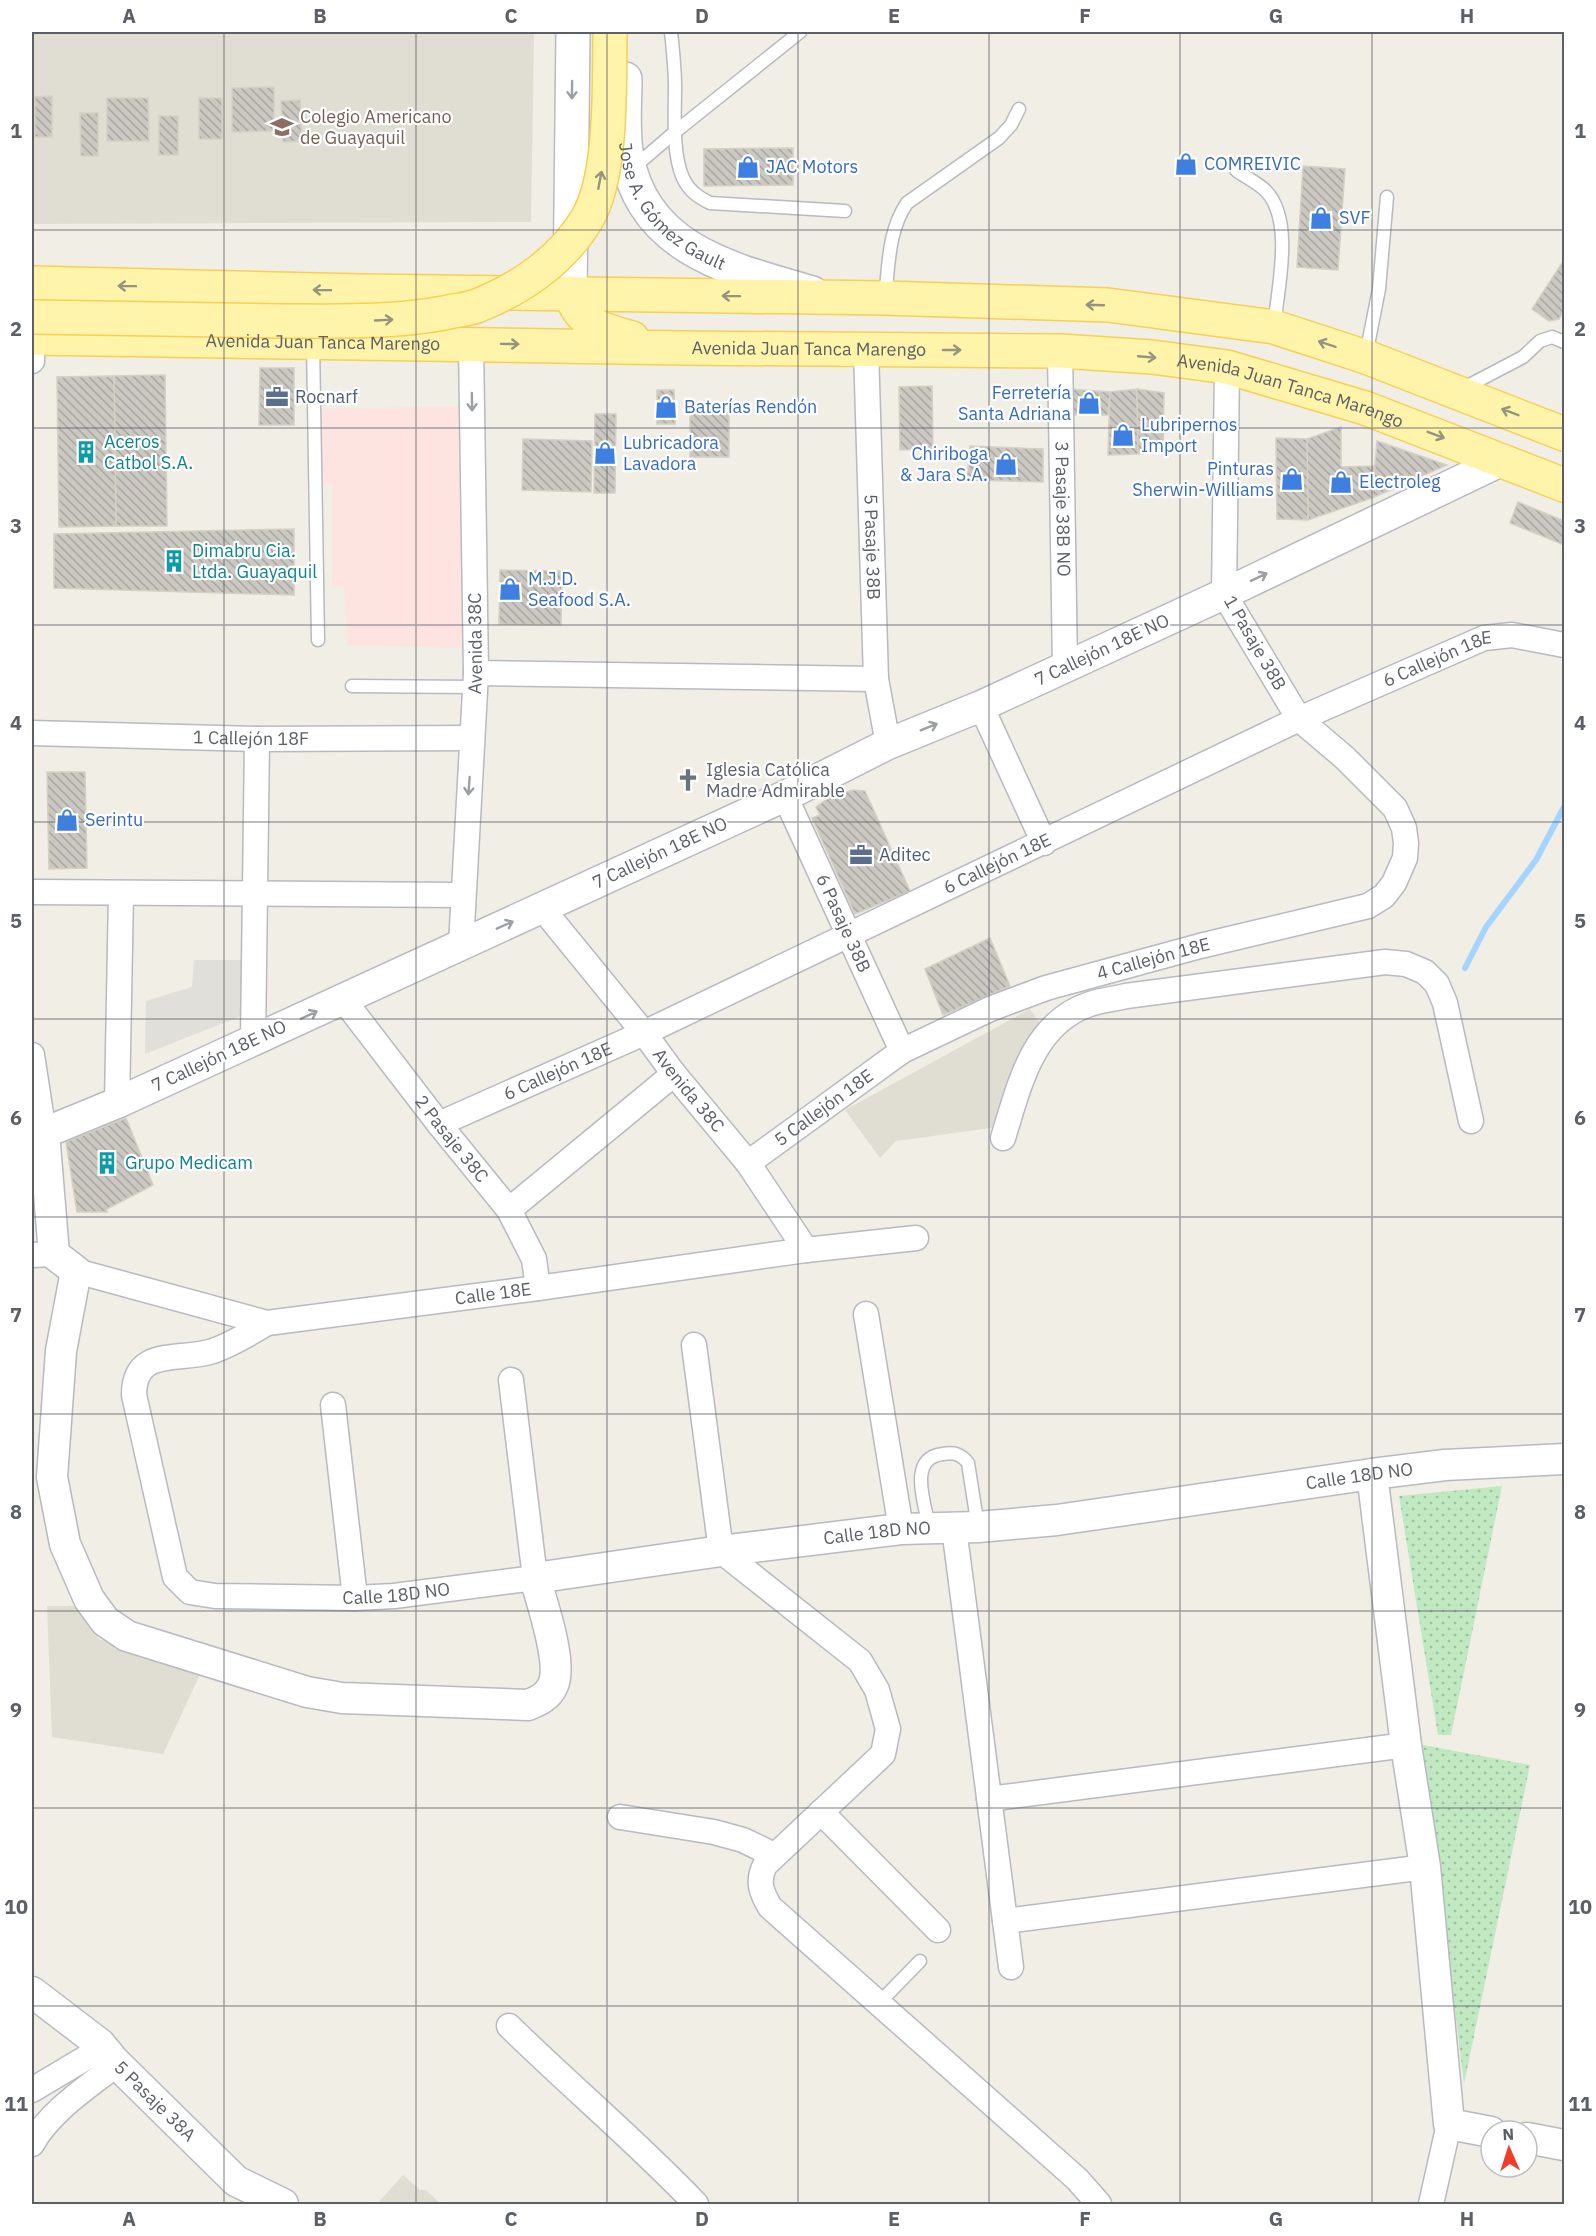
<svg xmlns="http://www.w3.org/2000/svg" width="1596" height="2236" font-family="'IBM Plex Sans',sans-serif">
  <defs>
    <pattern id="park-dots" width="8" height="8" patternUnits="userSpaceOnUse" patternTransform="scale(1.5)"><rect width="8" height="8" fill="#c0e8c1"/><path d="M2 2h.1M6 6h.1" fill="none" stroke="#9fbfa1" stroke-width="1.8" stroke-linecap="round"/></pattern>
    <pattern id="building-back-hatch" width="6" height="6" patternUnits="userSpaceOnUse" patternTransform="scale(1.5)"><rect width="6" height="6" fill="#cbc8c2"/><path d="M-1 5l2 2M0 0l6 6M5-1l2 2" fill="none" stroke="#a8a6a1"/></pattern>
  </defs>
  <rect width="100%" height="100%" fill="#f0eee5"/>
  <polygon fill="#e0dfd9" points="194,960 241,960 241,1016 145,1054 146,1001 192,987"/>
  <g fill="#e0ddd3">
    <polygon points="32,32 534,32 531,222 32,224"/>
    <polygon points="1030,1009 1043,1027 998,1127 896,1141 880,1158 845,1110"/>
    <polygon points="47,1606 81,1606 99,1639 202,1670 163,1754 52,1737"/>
    <polygon points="403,2175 420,2190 426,2190 441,2204 377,2204"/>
  </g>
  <polygon fill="#fde4e1" points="460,406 466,648 347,645 344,587 332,588 332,485 320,483 322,432 316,431 315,409"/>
  <g fill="url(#park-dots)">
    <polygon points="1502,1486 1451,1735 1438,1735 1399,1496"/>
    <polygon points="1423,1745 1530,1765 1464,2084"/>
  </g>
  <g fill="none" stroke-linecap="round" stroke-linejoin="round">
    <polyline stroke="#a5d5ff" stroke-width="6" points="1465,968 1486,927 1536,860 1564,807"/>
  </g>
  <g fill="url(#building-back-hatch)" stroke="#d5d0c3" stroke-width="1.5">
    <polygon points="274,87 274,131 232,132 232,88"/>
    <polygon points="52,96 52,137 35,137 35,97"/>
    <polygon points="107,98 148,98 149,141 107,141"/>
    <rect x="199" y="98" width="23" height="41"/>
    <polygon points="300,100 302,141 283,142 281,101"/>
    <polygon points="80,113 98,113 98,156 81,156"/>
    <rect x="159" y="116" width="19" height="39"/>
    <polygon points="793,148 793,185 704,186 704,149"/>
    <polygon points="1303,166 1345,169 1338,270 1297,267"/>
    <polygon points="1564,260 1564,310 1559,319 1549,321 1532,309"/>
    <polygon points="260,368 294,368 294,425 259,425"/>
    <polygon points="165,375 167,526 116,526 114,376"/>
    <polygon points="114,376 116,526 59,527 57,377"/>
    <polygon points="932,386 933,449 900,450 899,387"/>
    <polygon points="1068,389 1110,392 1108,415 1069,415"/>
    <polygon points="1137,389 1138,454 1108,455 1110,392"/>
    <polygon points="1137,389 1164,393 1163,451 1138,454"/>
    <polygon points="657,390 674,390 675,424 657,424"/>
    <rect x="690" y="411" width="39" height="46"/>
    <polygon points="595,414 616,414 615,493 594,493"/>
    <polygon points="1341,427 1341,467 1375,466 1372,498 1308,520 1307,439"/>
    <polygon points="1276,438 1307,439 1308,520 1277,519"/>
    <polygon points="523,439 592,441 591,492 522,490"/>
    <polygon points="1377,441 1447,465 1372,498"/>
    <polygon points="970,446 1043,449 1043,482 967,480"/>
    <polygon points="1518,502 1564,521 1564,545 1510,523"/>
    <polygon points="294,529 294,595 54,588 54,534"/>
    <polygon points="500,570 562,571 561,625 499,624"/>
    <polygon points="47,772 85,772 87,868 49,869"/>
    <polygon points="853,790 865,791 910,891 855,914 812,818 820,815 816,807 830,797"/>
    <polygon points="990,938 1010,986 943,1015 925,969"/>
    <polygon points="126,1118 153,1185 107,1209 107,1212 77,1212 66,1142"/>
  </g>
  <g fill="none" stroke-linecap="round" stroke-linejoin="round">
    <g stroke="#b7babf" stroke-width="15">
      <g id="service">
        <path d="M671 32C673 50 675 68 675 87 675 113 672 154 683 178 689 191 698 197 710 203L845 211"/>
        <polyline points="633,168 675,132 800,32"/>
        <path d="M1236 170C1245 177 1258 183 1266 191 1294 220 1278 288 1274 326"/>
        <path d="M885 297C889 264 888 231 907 203L999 138 1011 125 1019 109"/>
        <polyline points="313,343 318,640"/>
        <polyline points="1366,355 1379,289 1387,197"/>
        <polyline points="1462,389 1523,357 1540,341 1552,337 1564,342"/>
        <polyline points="352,686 475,687"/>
        <path d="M929 1527C925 1503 907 1458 943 1454 954 1452 961 1454 968 1463L978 1527"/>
        <polyline points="879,2003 920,1961"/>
      </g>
    </g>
    <g stroke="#b7babf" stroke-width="27">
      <g id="minor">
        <path id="s1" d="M866 349 876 679 888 744"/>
        <path id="s2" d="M1060 351 1065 667"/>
        <polyline points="32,361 32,338"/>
        <polyline points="476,673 876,679"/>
        <polyline points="981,706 1044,843"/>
        <path id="s3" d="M32 733 257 739 472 738"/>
        <path id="s4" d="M785 796 902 1051"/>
        <polyline points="32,892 462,895"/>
        <path id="s5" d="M542 908 644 1033 674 1074 748 1163 806 1250"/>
        <path id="s6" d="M461 945 476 673 471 344"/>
        <path id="s7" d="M343 999 439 1124 509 1210 534 1259 538 1288"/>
        <polyline points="253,1041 257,739"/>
        <polyline points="32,1055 44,1133"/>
        <polyline points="117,1103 121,893"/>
        <path id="s8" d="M439 1124 644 1033 1299 719 1484 638 1512 635 1564 645"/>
        <path d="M1003 1138C1019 1087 1032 1023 1090 1004 1101 1000 1114 999 1126 996L1385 962 1406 964 1425 972 1437 984 1445 1003 1471 1121"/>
        <path id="s9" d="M748 1163 902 1051 990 1009 1046 988 1200 946 1368 906 1384 896 1394 883 1405 858 1406 843 1404 828 1395 808 1345 758 1299 719 1224 594 1227 367"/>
        <polyline points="509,1210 674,1074"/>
        <polyline points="32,1255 54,1254"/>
        <path id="s10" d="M76 1271 267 1323 538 1288 806 1250 916 1238"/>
        <polyline points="866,1314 901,1529"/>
        <path id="s11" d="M267 1323C249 1334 232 1344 213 1351 180 1362 134 1346 134 1395L175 1577 190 1592 215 1596 355 1598 394 1596 535 1578 511 1380"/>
        <path d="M694 1345 721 1551 860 1661 877 1690 888 1729 883 1754 765 1865C757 1881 761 1892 770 1907L1077 2179 1099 2204"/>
        <polyline points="333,1405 355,1598"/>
        <polyline points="954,1528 1011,1967"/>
        <polyline points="989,1799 1406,1745"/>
        <polyline points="821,1812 938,1930"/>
        <polyline points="620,1817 714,1832 743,1840 774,1855"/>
        <polyline points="1005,1921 1425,1867"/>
        <path d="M509 2026C570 2086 637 2142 696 2204"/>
        <polyline points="32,2090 94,2053 105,2049"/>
        <path d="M32 2144C50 2111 88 2087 117 2064"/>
        <polyline points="1431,2204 1449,2124"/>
      </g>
    </g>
    <g stroke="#b7babf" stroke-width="33">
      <g id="tertiary">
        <path id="s12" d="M1501 461 1224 594 981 706 888 744 785 796 117 1103 44 1133 54 1254 76 1271 61 1351 52 1477 65 1544 89 1599 105 1621 127 1636 307 1692 342 1698 528 1705C538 1701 548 1697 553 1685 563 1663 542 1603 535 1578L721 1551 901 1529 978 1527 1057 1520 1372 1474 1445 1465 1564 1459"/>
        <polyline points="1372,1474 1406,1745 1425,1867 1449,2124 1491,2132"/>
        <path id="s13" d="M32 1992 100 2044 114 2061 236 2181 283 2204"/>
        <polyline points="1527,2138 1564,2145"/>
      </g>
    </g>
    <g stroke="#b8bbc1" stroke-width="36">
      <g id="secondary">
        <path id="s14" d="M625 79C625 104 622 132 627 157 644 251 734 270 812 293"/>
        <polyline points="570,293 573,32"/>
      </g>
    </g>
    <g stroke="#f8cf55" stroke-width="36">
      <g id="primary">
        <polyline points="32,283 361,291 885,298 1108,305 1274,327 1366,357 1564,434"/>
        <path d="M570 293C581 325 602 330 632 338"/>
        <path id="s15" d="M32 338 684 348 1060 351 1152 357 1227 367 1365 408 1564 485"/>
      </g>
    </g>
    <use href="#service" stroke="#fff" stroke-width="12"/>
    <use href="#minor" stroke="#fff" stroke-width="24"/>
    <use href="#tertiary" stroke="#fff" stroke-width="30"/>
    <use href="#secondary" stroke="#fff" stroke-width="33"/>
    <use href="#primary" stroke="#fff4aa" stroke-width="33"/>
    <g stroke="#f8cf55" stroke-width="36" stroke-linecap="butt">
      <path id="primary-bridge" d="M32 317C115 318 198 319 281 321 336 321 390 323 444 313 455 310 468 310 479 305 522 288 563 259 587 219 613 175 609 82 610 32"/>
    </g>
    <use href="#primary-bridge" stroke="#fff4aa" stroke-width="33"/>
  </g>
  <defs><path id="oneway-shaft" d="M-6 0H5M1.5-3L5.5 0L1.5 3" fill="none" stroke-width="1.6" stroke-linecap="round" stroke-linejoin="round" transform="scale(1.5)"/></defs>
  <g stroke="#9da0a3">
    <use href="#oneway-shaft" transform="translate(572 90) rotate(91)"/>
    <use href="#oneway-shaft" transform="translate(472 402) rotate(89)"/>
    <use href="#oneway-shaft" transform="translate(1259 577) rotate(-26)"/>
    <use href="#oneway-shaft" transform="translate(929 727) rotate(-22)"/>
    <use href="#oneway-shaft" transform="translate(469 786) rotate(94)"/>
    <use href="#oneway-shaft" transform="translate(505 925) rotate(-24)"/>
    <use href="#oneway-shaft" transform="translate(309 1015) rotate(-25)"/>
  </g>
  <g stroke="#95947e">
    <use href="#oneway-shaft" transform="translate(600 180) rotate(-79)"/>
    <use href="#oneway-shaft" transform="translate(127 286) rotate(-179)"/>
    <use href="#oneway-shaft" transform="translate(322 290) rotate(-179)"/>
    <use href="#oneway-shaft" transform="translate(731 296) rotate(-179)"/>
    <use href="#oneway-shaft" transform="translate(1095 305) rotate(-178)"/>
    <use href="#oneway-shaft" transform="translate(384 320) rotate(-3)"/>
    <use href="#oneway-shaft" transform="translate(510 344) rotate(1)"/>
    <use href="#oneway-shaft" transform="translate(1327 344) rotate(-162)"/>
    <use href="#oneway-shaft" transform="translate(952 350)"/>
    <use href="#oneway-shaft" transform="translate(1147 357) rotate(5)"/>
    <use href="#oneway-shaft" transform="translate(1510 412) rotate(-159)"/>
    <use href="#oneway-shaft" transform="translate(1436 435) rotate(21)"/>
  </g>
  <path fill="none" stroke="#5c6066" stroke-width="1.5" stroke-opacity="0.55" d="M224 32V2204M416 32V2204M607 32V2204M798 32V2204M989 32V2204M1180 32V2204M1372 32V2204M32 230H1564M32 428H1564M32 625H1564M32 822H1564M32 1019H1564M32 1217H1564M32 1414H1564M32 1611H1564M32 1808H1564M32 2006H1564"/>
  <defs>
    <g id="school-bare" transform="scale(1.8)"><path d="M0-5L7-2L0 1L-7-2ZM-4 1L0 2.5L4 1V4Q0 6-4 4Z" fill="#8d6e63" stroke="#fff" stroke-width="2.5" paint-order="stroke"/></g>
    <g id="shop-bare" transform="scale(1.8)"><path d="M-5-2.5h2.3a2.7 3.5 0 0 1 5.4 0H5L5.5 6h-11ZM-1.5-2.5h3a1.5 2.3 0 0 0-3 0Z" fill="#3f7fe0" stroke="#fff" stroke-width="2.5" paint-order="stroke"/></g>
    <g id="office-bare" transform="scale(1.8)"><path d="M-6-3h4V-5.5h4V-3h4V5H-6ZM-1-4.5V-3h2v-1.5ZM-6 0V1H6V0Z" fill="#5c6f8a" stroke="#fff" stroke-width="2.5" paint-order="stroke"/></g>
    <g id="building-bare" transform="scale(1.8)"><path d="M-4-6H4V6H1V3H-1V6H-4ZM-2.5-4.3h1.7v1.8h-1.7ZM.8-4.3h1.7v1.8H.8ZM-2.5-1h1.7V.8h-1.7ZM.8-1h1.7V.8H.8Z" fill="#0f9aa8" stroke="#fff" stroke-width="2.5" paint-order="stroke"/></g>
    <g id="church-bare" transform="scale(1.8)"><path d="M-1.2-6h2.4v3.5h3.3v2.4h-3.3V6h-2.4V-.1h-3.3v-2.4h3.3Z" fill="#6b7280" stroke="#fff" stroke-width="2.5" paint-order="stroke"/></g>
  </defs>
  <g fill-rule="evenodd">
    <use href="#school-bare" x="282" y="127"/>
    <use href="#shop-bare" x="1186" y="164"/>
    <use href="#shop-bare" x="748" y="167"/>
    <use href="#shop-bare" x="1321" y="218"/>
    <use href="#office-bare" x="277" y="397"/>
    <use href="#shop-bare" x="1089" y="403"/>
    <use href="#shop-bare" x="666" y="407"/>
    <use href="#shop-bare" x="1123" y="435"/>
    <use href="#building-bare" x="86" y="452"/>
    <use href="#shop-bare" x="605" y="453"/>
    <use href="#shop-bare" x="1006" y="464"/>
    <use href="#shop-bare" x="1292" y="479"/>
    <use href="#shop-bare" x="1341" y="482"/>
    <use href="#building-bare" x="174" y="561"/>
    <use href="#shop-bare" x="510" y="589"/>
    <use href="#church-bare" x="688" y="780"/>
    <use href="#shop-bare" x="67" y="820"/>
    <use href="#office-bare" x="861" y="855"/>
    <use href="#building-bare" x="107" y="1163"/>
  </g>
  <g text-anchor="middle" stroke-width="4.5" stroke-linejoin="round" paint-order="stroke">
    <g font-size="18" fill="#785e54" stroke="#fff" text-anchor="start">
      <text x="300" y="123">Colegio Americano<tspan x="300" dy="21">de Guayaquil</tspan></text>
    </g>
    <g font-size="18" fill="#366cbe" stroke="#fff" text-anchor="start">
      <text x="1204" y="170">COMREIVIC</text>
      <text x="766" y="173">JAC Motors</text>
      <text x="1339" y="224">SVF</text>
      <text x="1071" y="399" text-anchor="end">Ferretería<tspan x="1071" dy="21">Santa Adriana</tspan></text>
      <text x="684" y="413">Baterías Rendón</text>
      <text x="1141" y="431">Lubripernos<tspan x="1141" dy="21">Import</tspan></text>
      <text x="623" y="449">Lubricadora<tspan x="623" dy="21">Lavadora</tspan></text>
      <text x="988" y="460" text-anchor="end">Chiriboga<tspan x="988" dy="21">&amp; Jara S.A.</tspan></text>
      <text x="1274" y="475" text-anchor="end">Pinturas<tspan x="1274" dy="21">Sherwin-Williams</tspan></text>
      <text x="1359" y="488">Electroleg</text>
      <text x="528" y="585">M.J.D.<tspan x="528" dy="21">Seafood S.A.</tspan></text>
      <text x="85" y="826">Serintu</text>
    </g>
    <g font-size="18" fill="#5c6066" stroke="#fff">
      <text dy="6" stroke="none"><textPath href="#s14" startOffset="147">Jose A. Gómez Gault</textPath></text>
      <text dy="6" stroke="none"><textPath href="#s15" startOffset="291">Avenida Juan Tanca Marengo</textPath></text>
      <text dy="6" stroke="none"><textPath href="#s15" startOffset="777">Avenida Juan Tanca Marengo</textPath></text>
      <text dy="6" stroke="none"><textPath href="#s15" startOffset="1263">Avenida Juan Tanca Marengo</textPath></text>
      <text dy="6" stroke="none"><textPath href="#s2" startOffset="158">3 Pasaje 38B NO</textPath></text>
      <text dy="6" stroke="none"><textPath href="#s1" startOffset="198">5 Pasaje 38B</textPath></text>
      <text transform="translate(1255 643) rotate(60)" y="6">1 Pasaje 38B</text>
      <text dy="6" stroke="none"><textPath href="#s6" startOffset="302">Avenida 38C</textPath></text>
      <text transform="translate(1102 650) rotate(-25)" y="6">7 Callejón 18E NO</text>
      <text dy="6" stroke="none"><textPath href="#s8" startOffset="1102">6 Callejón 18E</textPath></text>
      <text dy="6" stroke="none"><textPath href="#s3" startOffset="219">1 Callejón 18F</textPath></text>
      <text transform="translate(660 853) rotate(-25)" y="6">7 Callejón 18E NO</text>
      <text dy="6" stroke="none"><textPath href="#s8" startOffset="616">6 Callejón 18E</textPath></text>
      <text dy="6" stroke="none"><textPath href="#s4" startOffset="140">6 Pasaje 38B</textPath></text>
      <text dy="6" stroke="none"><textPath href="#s9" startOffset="459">4 Callejón 18E</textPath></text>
      <text transform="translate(219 1056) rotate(-25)" y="6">7 Callejón 18E NO</text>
      <text dy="6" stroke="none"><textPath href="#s8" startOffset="130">6 Callejón 18E</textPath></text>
      <text dy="6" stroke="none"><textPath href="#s5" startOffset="234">Avenida 38C</textPath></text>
      <text dy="6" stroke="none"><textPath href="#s9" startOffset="94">5 Callejón 18E</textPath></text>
      <text dy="6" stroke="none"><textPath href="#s7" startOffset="177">2 Pasaje 38C</textPath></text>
      <text dy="6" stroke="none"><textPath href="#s10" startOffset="426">Calle 18E</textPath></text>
      <text dy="6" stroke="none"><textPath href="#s12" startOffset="3528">Calle 18D NO</textPath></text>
      <text dy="6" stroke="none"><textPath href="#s12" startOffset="3042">Calle 18D NO</textPath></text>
      <text dy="6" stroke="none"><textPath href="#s11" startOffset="578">Calle 18D NO</textPath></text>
      <text dy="6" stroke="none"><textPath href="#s13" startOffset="165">5 Pasaje 38A</textPath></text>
    </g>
    <g font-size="18" fill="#4e5e75" stroke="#fff" text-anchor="start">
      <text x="295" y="403">Rocnarf</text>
      <text x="879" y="861">Aditec</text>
    </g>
    <g font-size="18" fill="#0d838f" stroke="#fff" text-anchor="start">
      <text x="104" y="448">Aceros<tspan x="104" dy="21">Catbol S.A.</tspan></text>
      <text x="192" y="557">Dimabru Cia.<tspan x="192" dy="21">Ltda. Guayaquil</tspan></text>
      <text x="125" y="1169">Grupo Medicam</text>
    </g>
    <g font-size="18" fill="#5b616d" stroke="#fff" text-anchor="start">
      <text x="706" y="776">Iglesia Católica<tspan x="706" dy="21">Madre Admirable</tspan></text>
    </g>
  </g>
  <rect width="1596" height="2236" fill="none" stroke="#ffffff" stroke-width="66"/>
  <g transform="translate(1509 2149) rotate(357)"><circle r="28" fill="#ffffff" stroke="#bebfc2" stroke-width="1.5"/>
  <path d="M0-4.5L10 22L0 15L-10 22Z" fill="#f23e29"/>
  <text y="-9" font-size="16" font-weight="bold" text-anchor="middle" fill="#5c6066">N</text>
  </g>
  <rect x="33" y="33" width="1530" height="2170" fill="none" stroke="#5c6066" stroke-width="2"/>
  <g font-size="20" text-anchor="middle" font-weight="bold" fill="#5c6066">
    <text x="129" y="23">A</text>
    <text x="320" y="23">B</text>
    <text x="511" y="23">C</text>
    <text x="702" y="23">D</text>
    <text x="894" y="23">E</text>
    <text x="1085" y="23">F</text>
    <text x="1276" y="23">G</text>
    <text x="1467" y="23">H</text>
    <text x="16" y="138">1</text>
    <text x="1580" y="138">1</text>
    <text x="16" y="336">2</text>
    <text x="1580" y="336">2</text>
    <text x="16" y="533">3</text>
    <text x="1580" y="533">3</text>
    <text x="16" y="730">4</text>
    <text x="1580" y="730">4</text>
    <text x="16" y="928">5</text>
    <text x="1580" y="928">5</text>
    <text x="16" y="1125">6</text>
    <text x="1580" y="1125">6</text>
    <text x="16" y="1322">7</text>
    <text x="1580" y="1322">7</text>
    <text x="16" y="1519">8</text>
    <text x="1580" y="1519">8</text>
    <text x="16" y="1717">9</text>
    <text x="1580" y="1717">9</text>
    <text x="16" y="1914">10</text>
    <text x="1580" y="1914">10</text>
    <text x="16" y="2111">11</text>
    <text x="1580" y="2111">11</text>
    <text x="129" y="2226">A</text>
    <text x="320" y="2226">B</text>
    <text x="511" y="2226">C</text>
    <text x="702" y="2226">D</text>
    <text x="894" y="2226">E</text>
    <text x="1085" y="2226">F</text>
    <text x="1276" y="2226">G</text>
    <text x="1467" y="2226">H</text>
  </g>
</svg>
